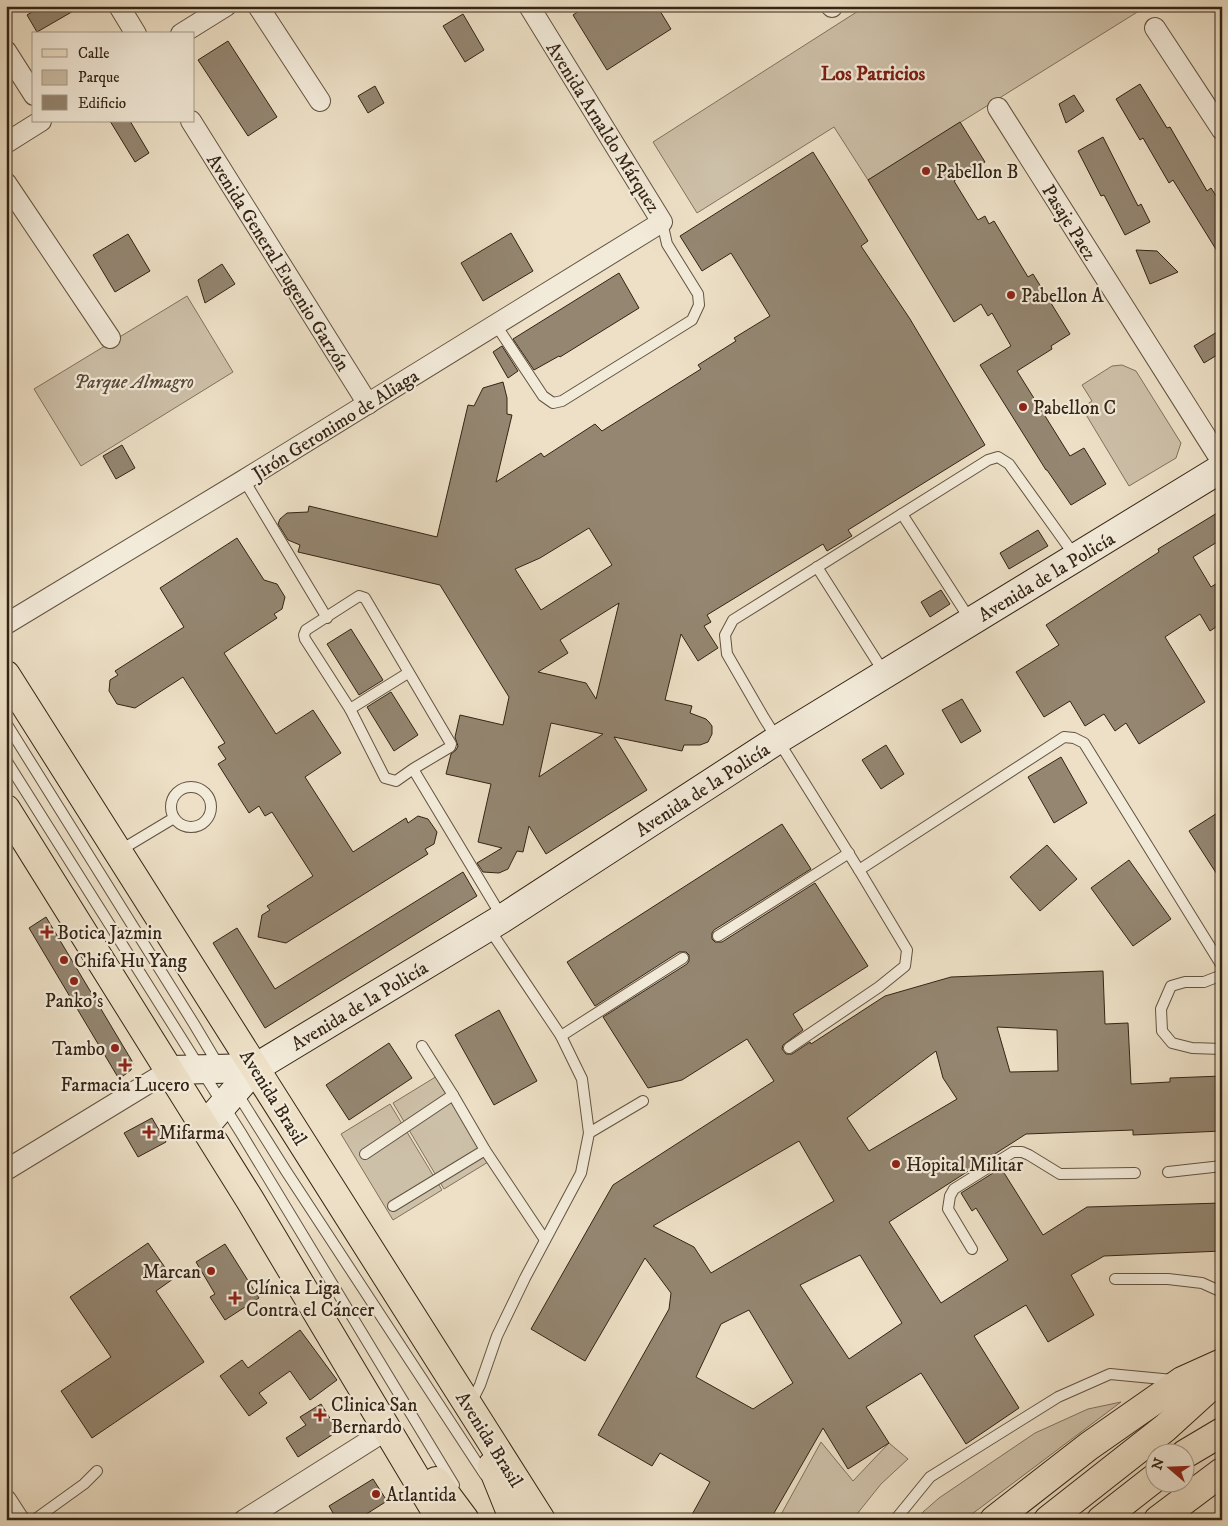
<svg xmlns="http://www.w3.org/2000/svg" width="1228" height="1526" font-family="'IM FELL DW Pica',serif">
  <rect width="100%" height="100%" fill="#ede0c6"/>
  <filter id="stains"><feTurbulence type="fractalNoise" baseFrequency=".004" numOctaves="4"/><feColorMatrix values="0 0 0 0 .2 0 0 0 0 .09 0 0 0 0 .02 0 0 0 .5 -.17"/></filter>
  <radialGradient id="worn" r=".72"><stop offset=".6" stop-color="#630" stop-opacity="0"/><stop offset="1" stop-color="#630" stop-opacity=".3"/></radialGradient>
  <g fill="#cdc0a8" stroke="#80725e">
    <polygon points="866,6 1147,6 868,180 834,127 697,213 653,142"/>
    <polygon points="187,296 233,372 81,466 34,389"/>
    <polygon points="1122,365 1136,371 1181,443 1176,458 1129,486 1082,408 1092,401 1082,385 1112,366"/>
    <polygon points="442,1073 493,1159 444,1189 393,1103"/>
    <polygon points="390,1104 442,1190 393,1220 341,1134"/>
    <polygon points="1121,1402 964,1520 918,1520 923,1512 939,1498 1035,1433 1088,1409"/>
    <polygon points="821,1442 853,1481 889,1443 908,1459 881,1484 857,1514 855,1520 778,1520"/>
  </g>
  <g fill="#948671" stroke="#332415" fill-rule="evenodd">
    <polygon points="42,6 82,6 37,32 27,15"/>
    <polygon points="586,6 657,6 671,29 607,70 573,15"/>
    <polygon points="463,14 484,50 465,62 443,26"/>
    <polygon points="228,41 277,117 248,136 198,60"/>
    <polygon points="1140,84 1167,128 1170,127 1207,191 1211,188 1222,205 1222,259 1173,180 1169,183 1143,138 1140,140 1116,99"/>
    <polygon points="375,86 384,103 368,113 358,96"/>
    <polygon points="1074,95 1084,111 1066,123 1059,104"/>
    <polygon points="110,121 130,121 149,153 135,162"/>
    <polygon points="960,122 985,162 954,181 978,220 985,216 989,224 994,221 1028,277 1033,274 1070,334 1051,346 1052,349 1017,371 1070,456 1084,448 1106,484 1071,505 1047,470 1046,470 980,365 1011,346 992,313 988,316 981,304 954,322 868,180"/>
    <polygon points="1103,137 1138,206 1141,204 1150,222 1125,235 1104,195 1101,196 1078,151"/>
    <path d="M813 152 868 241 861 246 910 319 985 445 848 530 852 536 827 551 823 544 707 615 711 622 704 626 718 648 698 661 681 634 665 700 692 706 690 713 706 719 709 722 712 726V734L708 742 700 745H684L682 751 614 737 647 790 546 854 529 826 523 852 517 851 508 869 499 873 483 872 477 863 502 848 478 842 491 784 446 774 451 754 456 750 458 746 455 737 460 715 503 725 509 697 440 585 298 552 300 545 288 540 278 524 280 519 287 513 308 512 309 506 437 537 468 405 474 406 483 388 503 382 507 398V414L512 415 496 482 541 453 544 457 595 424 602 431 701 369 698 365 736 341 734 338 770 316 731 253 702 271 680 236ZM589 528 612 565 541 610 515 569 540 558ZM619 603 596 699 586 683 538 672 568 653 560 640ZM551 723 603 734 539 777Z"/>
    <polygon points="511,233 533,271 483,301 461,263"/>
    <polygon points="128,234 150,271 115,292 93,255"/>
    <polygon points="1136,250 1157,251 1178,272 1150,284"/>
    <polygon points="222,264 235,284 205,303 198,280"/>
    <polygon points="619,273 639,308 560,357 559,356 534,370 513,339"/>
    <polygon points="1222,329 1222,352 1204,363 1194,346"/>
    <polygon points="502,346 518,371 508,378 493,352"/>
    <polygon points="122,445 135,468 116,479 103,456"/>
    <polygon points="1222,510 1222,539 1193,557 1211,587 1222,580 1222,623 1210,631 1200,614 1165,637 1205,702 1139,744 1126,723 1115,731 1104,714 1085,726 1070,701 1044,717 1016,672 1059,645 1046,625 1159,552 1158,549"/>
    <polygon points="1038,530 1048,546 1009,569 1000,553"/>
    <polygon points="237,538 264,580 277,584 285,597 282,609 274,614 277,618 224,653 276,734 313,710 341,753 305,777 353,852 406,818 408,823 418,816 428,819 437,832 434,844 425,849 428,854 286,943 258,937 262,915 270,910 267,906 313,876 272,812 265,816 259,806 249,813 218,764 226,759 218,747 225,743 183,677 135,708 117,704 109,691 110,680 118,675 115,671 184,627 160,588"/>
    <polygon points="941,590 950,604 930,617 921,602"/>
    <polygon points="351,629 383,680 359,695 327,644"/>
    <polygon points="391,692 418,735 394,751 367,707"/>
    <polygon points="962,699 981,731 961,743 942,710"/>
    <polygon points="886,745 904,774 881,789 862,760"/>
    <polygon points="1061,757 1087,803 1054,823 1028,777"/>
    <polygon points="1222,810 1222,882 1189,831"/>
    <path d="M782 824 811 869 714 930 712 933V939L715 942H722L815 883 868 966 793 1014 803 1030 783 1045 782 1049 786 1054H792L810 1042 811 1044 885 996 951 977 1103 971 1105 1024 1128 1023 1131 1084 1170 1082V1078L1222 1076V1131L1133 1135V1130L1026 1134 889 1222 941 1303 1008 1260 976 1208 972 1211 961 1193 1001 1168 1043 1235 1087 1207 1222 1203V1251L1104 1256 1071 1275 1094 1315 1048 1342 1026 1305 974 1336 1019 1408 966 1444 921 1373 866 1407 889 1443 848 1469 823 1428 770 1520H689L710 1482 660 1453 652 1466 598 1435 669 1309 671 1293 645 1258 585 1361 531 1329 613 1185 774 1081 747 1039 682 1080 648 1088 603 1017 687 964 689 961V955L686 952H679L595 1006 567 962ZM997 1027 1057 1030 1058 1071 1010 1072ZM936 1051 943 1078 957 1099 869 1151 847 1118ZM799 1141 834 1201 711 1273 694 1247 653 1226ZM860 1255 902 1323 849 1359 800 1285ZM749 1310 793 1383 753 1409 696 1377 721 1324Z"/>
    <polygon points="1047,845 1077,879 1040,911 1010,877"/>
    <polygon points="1129,860 1171,919 1133,946 1091,888"/>
    <polygon points="463,872 477,896 265,1028 213,943 237,928 275,989"/>
    <polygon points="46,917 132,1061 133,1064 131,1070 119,1079 29,928"/>
    <polygon points="499,1010 537,1081 494,1105 455,1035"/>
    <polygon points="389,1043 412,1078 349,1120 326,1085"/>
    <polygon points="152,1118 166,1142 138,1157 124,1133"/>
    <polygon points="148,1243 173,1279 156,1291 204,1362 92,1438 61,1391 111,1357 70,1297"/>
    <polygon points="225,1244 259,1298 225,1320 210,1297 215,1294 196,1262"/>
    <polygon points="300,1330 337,1380 310,1400 290,1371 259,1393 267,1403 249,1416 220,1376 242,1360 248,1368"/>
    <polygon points="321,1404 338,1431 298,1457 286,1438 306,1425 300,1417"/>
    <polygon points="373,1479 387,1501 357,1520 337,1520 329,1506"/>
  </g>
  <g fill="none" stroke-linecap="round" stroke-linejoin="round">
    <g stroke="#625341" stroke-width="12">
      <g id="lane">
        <polyline points="496,325 543,396 553,403 562,401 692,320 699,305 698,294 667,244 662,222"/>
        <polyline points="244,480 327,618"/>
        <polyline points="902,514 971,621"/>
        <polyline points="817,567 885,674"/>
        <polyline points="350,709 408,673"/>
        <polyline points="6,723 194,1024 219,1066"/>
        <polyline points="6,760 241,1133 454,1485"/>
        <polyline points="413,769 450,747 451,744 365,598 359,596 306,630 304,635 305,639 350,709 385,778 396,781 413,769 502,917"/>
        <circle cx="191" cy="807" r="20"/>
        <polyline points="119,851 174,818"/>
        <polyline points="859,870 1064,737 1074,738 1084,743 1222,966"/>
        <polyline points="488,927 561,1036 582,1079 589,1133"/>
        <polyline points="718,936 849,853"/>
        <polyline points="1222,975 1204,982 1185,982 1171,986 1161,1009 1162,1031 1172,1043 1192,1048 1222,1049"/>
        <polyline points="561,1036 683,958"/>
        <polyline points="422,1046 453,1095 485,1150 545,1240"/>
        <polyline points="789,1048 879,987 905,966 907,950 859,870 764,718 727,654 725,635 733,620 988,460 998,457 1009,464 1075,556"/>
        <polyline points="237,1093 286,1171 485,1475"/>
        <polyline points="365,1154 453,1095"/>
        <polyline points="1168,1172 1222,1166"/>
        <polyline points="393,1206 485,1150"/>
        <polyline points="972,1249 948,1209 950,1196 954,1189 1013,1152 1022,1152 1029,1155 1060,1174 1135,1173"/>
        <polyline points="1115,1279 1168,1279 1202,1283 1222,1292"/>
        <polyline points="471,1403 480,1385 497,1336 525,1278 581,1173 589,1133 643,1101"/>
        <polyline points="34,1520 84,1484 97,1471"/>
        <polyline points="895,1520 930,1477 1058,1397 1110,1374 1173,1380"/>
      </g>
    </g>
    <g stroke="#625341" stroke-width="22">
      <g id="street">
        <polyline points="119,6 136,34"/>
        <polyline points="258,6 320,101"/>
        <polyline points="831,6 832,7"/>
        <polyline points="1155,28 1222,130"/>
        <polyline points="181,34 226,6"/>
        <polyline points="6,51 34,95"/>
        <polyline points="998,108 1222,462"/>
        <polyline points="191,121 368,404"/>
        <polyline points="6,143 41,121"/>
        <polyline points="6,183 110,338"/>
        <polyline points="6,624 244,480 662,222 529,6"/>
        <polyline points="6,1170 170,1070"/>
        <polyline points="6,1500 19,1520"/>
        <polyline points="244,1520 388,1429"/>
      </g>
    </g>
    <g stroke="#332415" stroke-width="30">
      <g id="secondary">
        <polyline points="170,1070 255,1068 503,918 777,740 1222,468"/>
        <polyline points="205,1126 255,1068"/>
      </g>
    </g>
    <g stroke="#332415" stroke-width="30">
      <g id="primary">
        <polyline points="6,675 541,1520"/>
        <polyline points="6,809 250,1200 441,1520"/>
        <polyline points="1185,1454 1222,1432"/>
        <polyline points="492,1466 513,1518"/>
        <polyline points="436,1481 465,1520"/>
        <polyline points="994,1520 1089,1446 1182,1381 1222,1363"/>
        <polyline points="1048,1520 1165,1428 1222,1376"/>
        <polyline points="1101,1520 1156,1477"/>
        <polyline points="1158,1520 1222,1472"/>
      </g>
    </g>
    <use href="#lane" stroke="#f3ebda" stroke-width="10"/>
    <use href="#street" stroke="#f3ebda" stroke-width="20"/>
    <use href="#secondary" stroke="#f3ebda" stroke-width="28"/>
    <use href="#primary" stroke="#ede0c6" stroke-width="28"/>
  </g>
  <g fill="#8f2418" stroke="#f3ebda" stroke-width="2">
    <circle cx="926" cy="171" r="5"/>
    <circle cx="1011" cy="295" r="5"/>
    <circle cx="1023" cy="407" r="5"/>
    <path d="M44.5 924.5h5v5h5v5h-5v5h-5v-5h-5v-5h5z"/>
    <circle cx="64" cy="960" r="5"/>
    <circle cx="74" cy="981" r="5"/>
    <circle cx="115" cy="1048" r="5"/>
    <path d="M122.5 1057.5h5v5h5v5h-5v5h-5v-5h-5v-5h5z"/>
    <path d="M146.5 1124.5h5v5h5v5h-5v5h-5v-5h-5v-5h5z"/>
    <circle cx="896" cy="1164" r="5"/>
    <circle cx="211" cy="1271" r="5"/>
    <path d="M232.5 1290.5h5v5h5v5h-5v5h-5v-5h-5v-5h5z"/>
    <path d="M317.5 1407.5h5v5h5v5h-5v5h-5v-5h-5v-5h5z"/>
    <circle cx="376" cy="1494" r="5"/>
  </g>
  <g text-anchor="middle" stroke-width="4.5" stroke-linejoin="round" paint-order="stroke">
    <g font-size="19" fill="#332415" stroke="#f3ebda">
      <text transform="translate(604 127) rotate(58)" y="7">Avenida Arnaldo Márquez</text>
      <text transform="translate(1070 222) rotate(58)" y="7">Pasaje Paez</text>
      <text transform="translate(279 262) rotate(58)" y="7">Avenida General Eugenio Garzón</text>
      <text transform="translate(335 424) rotate(-32)" y="7">Jirón Geronimo de Aliaga</text>
      <text transform="translate(1046 576) rotate(-31)" y="7">Avenida de la Policía</text>
      <text transform="translate(702 789) rotate(-33)" y="7">Avenida de la Policía</text>
      <text transform="translate(359 1005) rotate(-31)" y="7">Avenida de la Policía</text>
      <text transform="translate(274 1097) rotate(58)" y="7">Avenida Brasil</text>
      <text transform="translate(490 1439) rotate(58)" y="7">Avenida Brasil</text>
    </g>
    <g font-size="19" fill="#332415" stroke="#f3ebda" text-anchor="start">
      <text x="936" y="178">Pabellon B</text>
      <text x="1021" y="302">Pabellon A</text>
      <text x="1033" y="414">Pabellon C</text>
      <text x="57" y="939">Botica Jazmin</text>
      <text x="74" y="967">Chifa Hu Yang</text>
      <text x="74" y="1007" text-anchor="middle">Panko's</text>
      <text x="105" y="1055" text-anchor="end">Tambo</text>
      <text x="125" y="1091" text-anchor="middle">Farmacia Lucero</text>
      <text x="159" y="1139">Mifarma</text>
      <text x="906" y="1171">Hopital Militar</text>
      <text x="201" y="1278" text-anchor="end">Marcan</text>
      <text x="246" y="1294">Clínica Liga<tspan x="246" dy="22">Contra el Cáncer</tspan></text>
      <text x="331" y="1411">Clinica San<tspan x="331" dy="22">Bernardo</tspan></text>
      <text x="386" y="1501">Atlantida</text>
    </g>
    <g font-size="19" font-style="italic" fill="#5a4b3a" stroke="#f3ebda">
      <text x="134" y="388">Parque Almagro</text>
    </g>
    <g font-size="20" font-weight="bold" fill="#7a1f14" stroke="#f3ebda">
      <text x="873" y="80">Los Patricios</text>
    </g>
  </g>
  <rect width="1228" height="1526" fill="none" stroke="#ede0c6" stroke-width="25"/>
  <rect x="8" y="8" width="1213" height="1511" fill="none" stroke="#332415" stroke-width="2.5"/>
  <rect x="12" y="12" width="1203" height="1501" fill="none" stroke="#332415"/>
  <rect x="32" y="32" width="162" height="90" fill="#f3ebda" stroke="#a69b8b"/>
  <rect x="42" y="49" width="25" height="8" fill="#ede0c6" stroke="#a69b8b"/>
  <text x="78" y="58" font-size="15" fill="#332415">Calle</text>
  <rect x="42" y="70" width="25" height="15" fill="#cdc0a8" stroke="#a69b8b"/>
  <text x="78" y="82" font-size="15" fill="#332415">Parque</text>
  <rect x="42" y="95" width="25" height="15" fill="#948671" stroke="#a69b8b"/>
  <text x="78" y="108" font-size="15" fill="#332415">Edificio</text>
  <g transform="translate(1170 1468) rotate(289)"><circle r="24" fill="#f3ebda" stroke="#a69b8b"/>
  <path d="M0-4L9 19L0 12L-9 19Z" fill="#8f2418"/>
  <text y="-8" font-size="14" font-weight="bold" text-anchor="middle" fill="#332415">N</text>
  </g>
  <rect width="100%" height="100%" filter="url(#stains)"/>
  <rect width="100%" height="100%" fill="url(#worn)"/>
</svg>
